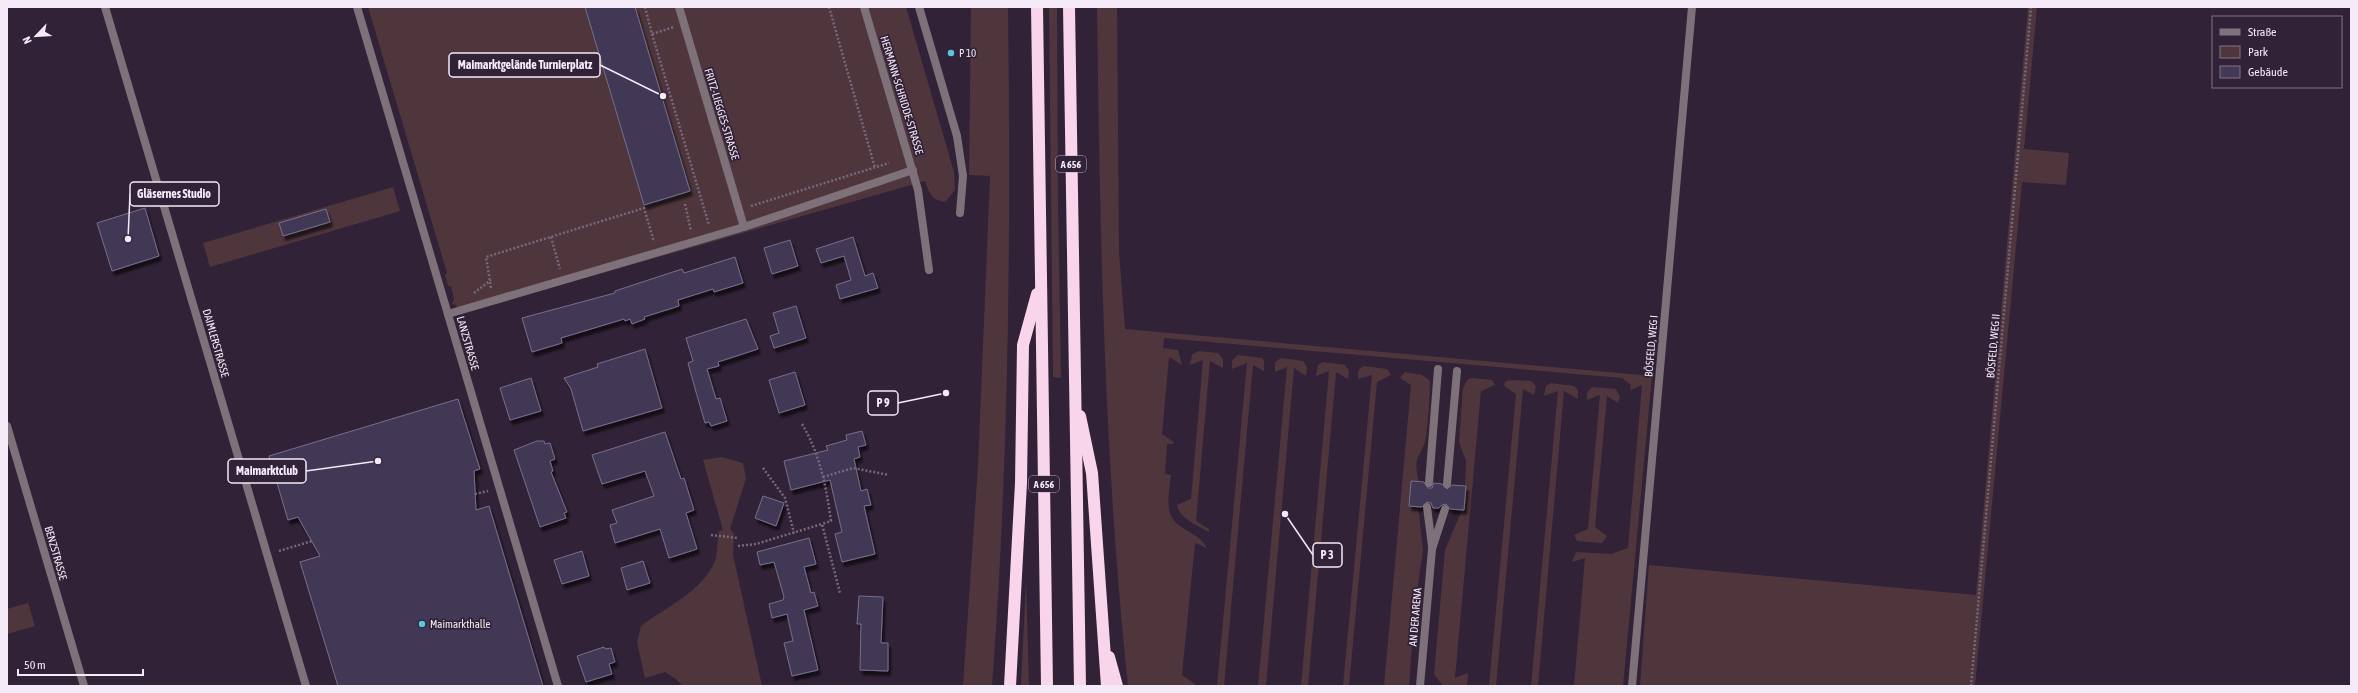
<svg xmlns="http://www.w3.org/2000/svg" width="2358" height="693" font-family="'Asap Condensed',sans-serif">
  <defs>
    <filter id="shadow"><feDropShadow dx="2.5" dy="4.5" stdDeviation="1" flood-color="#0009"/></filter>
  </defs>
  <rect width="100%" height="100%" fill="#322237"/>
  <g fill="#4f363d">
    <path d="M368 7H906L954 172 955 190 945 202C930 199 930 194 925 181L459 314 456 305 452 304 454 299 451 286H448L445 275 447 273Z"/>
    <path d="M971 7H1008C1011 234 1009 460 992 686H963L978 466 990 176 969 175Z"/>
    <polygon points="1049,7 1057,7 1058,202 1061,378 1053,377"/>
    <path d="M1097 7H1117L1119 252 1125 329 1652 376 1623 686H1574L1585 558 1572 562 1576 552 1611 554 1628 548 1642 385 1630 390 1631 385 1622 378 1164 338 1163 348 1178 350 1182 365 1169 357 1162 434 1174 442 1173 444H1167L1165 474 1171 475C1170 486 1167 499 1169 509 1171 529 1199 531 1207 548L1195 543 1182 675 1195 684 1194 686H1128C1104 460 1100 234 1097 7Z"/>
    <polygon points="2028,7 2037,7 2024,149 2069,153 2066,185 2022,182 1975,686 1640,686 1649,565 1976,595"/>
    <polygon points="393,187 400,211 210,267 203,243"/>
    <path d="M1198 351 1218 353 1223 359V368L1210 361 1196 521 1209 529V532C1197 525 1180 519 1177 505L1191 499 1203 360 1190 365 1192 355Z"/>
    <polygon points="1238,355 1262,358 1264,361 1264,371 1253,365 1224,686 1217,686 1247,363 1232,369 1232,361"/>
    <polygon points="1281,358 1303,361 1307,367 1306,376 1294,368 1266,686 1258,686 1287,367 1275,372 1275,362"/>
    <polygon points="1323,362 1345,365 1349,371 1348,379 1336,372 1308,686 1301,686 1329,371 1316,376 1318,365"/>
    <polygon points="1363,366 1387,369 1391,375 1377,382 1349,686 1343,686 1372,375 1358,379 1358,371"/>
    <path d="M1405 372 1422 375 1430 381C1430 392 1428 426 1426 437 1421 460 1412 454 1419 482L1411 481 1409 505 1418 506 1423 550 1415 605 1409 686H1384L1411 385 1400 378Z"/>
    <polygon points="1472,378 1492,380 1495,385 1481,391 1455,678 1468,673 1467,686 1443,686 1434,674 1445,550 1462,510 1464,510 1466,461 1459,442 1463,388 1468,379"/>
    <polygon points="1509,380 1531,381 1536,386 1534,395 1523,389 1496,686 1489,686 1516,394 1504,386 1505,382"/>
    <polygon points="1551,383 1574,386 1578,390 1578,399 1564,391 1538,686 1531,686 1558,391 1544,396 1546,386"/>
    <polygon points="1592,387 1616,389 1620,397 1618,403 1607,396 1595,527 1607,536 1602,543 1577,541 1574,535 1588,529 1600,395 1587,400 1587,393"/>
    <path d="M722 457 743 463 746 478 730 529 734 534 733 555 762 686H683L676 679 665 672 645 678 637 642 641 626C666 607 702 592 715 561 718 552 717 540 719 531L723 530 703 460Z"/>
    <polygon points="1026,580 1029,686 1021,686"/>
    <polygon points="28,603 35,626 7,634 7,609"/>
  </g>
  <g fill="#413955" stroke="#776f8c" filter="url(#shadow)">
    <polygon points="585,7 635,7 690,191 644,205"/>
    <polygon points="145,208 159,256 112,271 97,223"/>
    <polygon points="326,209 330,222 283,236 279,223"/>
    <polygon points="853,237 865,276 873,273 878,288 840,299 836,285 851,280 844,256 821,263 816,249"/>
    <polygon points="790,240 798,266 772,274 764,248"/>
    <polygon points="735,257 743,283 714,292 713,289 678,300 679,306 644,317 645,319 632,324 630,319 625,321 624,319 561,338 562,343 532,352 522,318 615,293 615,291 682,269 684,273"/>
    <polygon points="796,306 806,338 774,348 770,336 779,333 773,313"/>
    <polygon points="746,319 758,349 718,362 719,366 707,369 716,399 720,398 727,421 711,426 709,422 705,423 696,392 688,363 693,361 686,338"/>
    <polygon points="645,349 662,408 583,431 571,389 564,378 598,367 597,364"/>
    <polygon points="795,372 805,405 779,413 769,380"/>
    <polygon points="531,378 541,411 510,420 500,388"/>
    <polygon points="458,399 480,469 474,471 476,510 489,506 543,686 338,686 300,562 320,556 298,517 288,520 269,456"/>
    <polygon points="862,431 866,445 858,447 860,457 854,459 861,491 867,489 871,505 864,506 875,554 842,562 835,534 842,532 830,480 791,490 784,461 828,450 826,446 847,440 846,435"/>
    <polygon points="665,432 681,479 684,478 694,510 686,513 697,549 669,558 660,529 615,543 610,525 617,523 612,510 654,496 645,471 602,484 592,455"/>
    <polygon points="537,441 544,441 545,444 550,443 555,459 550,461 553,471 551,472 567,512 564,513 566,518 540,527 514,450"/>
    <polygon points="1411,481 1424,482 1428,488 1432,488 1434,483 1442,484 1447,489 1452,485 1466,486 1464,510 1450,509 1446,504 1442,505 1439,508 1433,508 1431,503 1427,502 1422,507 1409,506"/>
    <polygon points="763,496 784,503 776,526 755,518"/>
    <polygon points="809,538 816,564 804,567 811,593 814,592 818,606 804,610 818,670 792,676 784,643 793,641 787,614 772,618 769,604 783,600 784,597 774,562 760,565 757,552"/>
    <polygon points="582,551 589,576 562,584 554,560"/>
    <polygon points="643,561 650,583 627,590 621,568"/>
    <polygon points="859,596 883,597 881,643 888,643 888,671 860,670 861,624 857,624"/>
    <polygon points="604,647 605,649 611,648 615,662 609,664 612,674 586,682 577,656"/>
  </g>
  <g fill="none" stroke-linecap="round" stroke-linejoin="round">
    <g stroke="#77697b" stroke-width="2.5" stroke-dasharray="2 2" stroke-linecap="butt">
      <polyline points="645,7 652,34 674,27"/>
      <polyline points="829,7 875,168"/>
      <polyline points="652,34 709,225"/>
      <polyline points="685,204 691,231"/>
      <polyline points="751,206 889,163"/>
      <polyline points="551,237 560,269"/>
      <polyline points="491,288 486,257 644,208 654,242"/>
      <polyline points="474,293 491,280"/>
      <path d="M802 424C820 454 826 486 831 521L822 524"/>
      <polyline points="763,468 785,498 794,533"/>
      <polyline points="823,477 853,468 889,475"/>
      <polyline points="475,494 488,491"/>
      <polyline points="711,535 738,538"/>
      <polyline points="738,546 756,544 822,524 840,593"/>
      <polyline points="279,551 312,541"/>
      <polyline points="1971,686 2031,7"/>
    </g>
    <g stroke="#7f717a" stroke-width="8">
      <polyline points="105,7 306,686"/>
      <polyline points="357,7 558,686"/>
      <polyline points="679,7 744,227"/>
      <polyline points="864,7 918,190 929,270"/>
      <polyline points="919,7 957,136 963,176 960,213"/>
      <polyline points="448,314 744,227 913,170"/>
      <polyline points="7,426 84,686"/>
      <polyline points="1429,483 1438,369"/>
      <polyline points="1447,484 1457,371"/>
      <polyline points="1427,507 1432,546"/>
      <polyline points="1432,549 1445,509"/>
      <polyline points="1632,686 1692,7"/>
    </g>
    <polyline stroke="#7f717a" stroke-width="8" points="1420,686 1432,549"/>
    <g stroke="#f8d5eb" stroke-width="12">
      <polyline points="1037,7 1047,686"/>
      <polyline points="1069,7 1080,686"/>
      <polyline points="1080,416 1092,473 1107,686"/>
      <polyline points="1109,657 1117,686"/>
      <polyline points="1010,686 1021,483 1023,345 1037,294"/>
    </g>
  </g>
  <g fill="#54cade" stroke="#322237" stroke-width="1.5">
    <circle cx="951" cy="53" r="4"/>
    <circle cx="422" cy="624" r="4"/>
  </g>
  <g text-anchor="middle" stroke-width="3.5" stroke-linejoin="round" paint-order="stroke">
    <g fill="#322237" stroke="#baaebe" stroke-width="1">
      <rect x="1056" y="156" width="30" height="16" rx="3"/>
      <rect x="1029" y="476" width="30" height="16" rx="3"/>
    </g>
    <g font-size="10" font-weight="bold" fill="#f5eaf8">
      <text x="1071" y="168">A 656</text>
      <text x="1044" y="488">A 656</text>
    </g>
    <g font-size="11" fill="#f5eaf8" stroke="#322237" text-anchor="start">
      <text x="959" y="57">P 10</text>
      <text x="430" y="628">Maimarkthalle</text>
    </g>
    <g font-size="11" fill="#f5eaf8" stroke="#322237">
      <text transform="translate(902 95) rotate(73)" y="4">HERMANN-SCHRIDDE-STRASSE</text>
      <text transform="translate(722 114) rotate(73)" y="4">FRITZ-LIEGGES-STRASSE</text>
      <text transform="translate(216 343) rotate(74)" y="4">DAIMLERSTRASSE</text>
      <text transform="translate(468 343) rotate(74)" y="4">LANZSTRASSE</text>
      <text transform="translate(1651 346) rotate(-85)" y="4">BÖSFELD, WEG I</text>
      <text transform="translate(1993 346) rotate(-85)" y="4">BÖSFELD, WEG II</text>
      <text transform="translate(56 553) rotate(74)" y="4">BENZSTRASSE</text>
      <text transform="translate(1415 617) rotate(-85)" y="4">AN DER ARENA</text>
    </g>
  </g>
  <path fill="none" stroke="#f5eaf8" stroke-width="1.5" d="M663 96L600 65M128 239L130 194M946 393L898 403M378 461L306 471M1285 514L1313 555"/>
  <g fill="#f5eaf8" stroke="#322237" stroke-width="1.5">
    <circle cx="663" cy="96" r="4"/>
    <circle cx="128" cy="239" r="4"/>
    <circle cx="946" cy="393" r="4"/>
    <circle cx="378" cy="461" r="4"/>
    <circle cx="1285" cy="514" r="4"/>
  </g>
  <g fill="#322237" stroke="#f5eaf8" stroke-width="1.5">
    <rect x="449" y="53" width="151" height="24" rx="4"/>
    <rect x="130" y="182" width="89" height="24" rx="4"/>
    <rect x="868" y="391" width="30" height="24" rx="4"/>
    <rect x="228" y="459" width="78" height="24" rx="4"/>
    <rect x="1313" y="543" width="29" height="24" rx="4"/>
  </g>
  <g font-size="12" text-anchor="middle" font-weight="bold" fill="#f5eaf8">
    <text x="525" y="69">Maimarktgelände Turnierplatz</text>
    <text x="174" y="198">Gläsernes Studio</text>
    <text x="883" y="407">P 9</text>
    <text x="267" y="475">Maimarktclub</text>
    <text x="1327" y="559">P 3</text>
  </g>
  <rect width="2358" height="693" fill="none" stroke="#f5eaf8" stroke-width="16"/>
  <rect x="2212" y="16" width="130" height="72" fill="#322237" stroke="#807284"/>
  <rect x="2220" y="29" width="20" height="6" fill="#7f717a" stroke="#807284"/>
  <text x="2248" y="36" font-size="12" fill="#f5eaf8">Straße</text>
  <rect x="2220" y="46" width="20" height="12" fill="#4f363d" stroke="#807284"/>
  <text x="2248" y="56" font-size="12" fill="#f5eaf8">Park</text>
  <rect x="2220" y="66" width="20" height="12" fill="#413955" stroke="#807284"/>
  <text x="2248" y="76" font-size="12" fill="#f5eaf8">Gebäude</text>
  <g transform="translate(36 36) rotate(245)" stroke="#322237" stroke-width="3" paint-order="stroke">
  <path d="M0-3L7 15L0 10L-7 15Z" fill="#f5eaf8"/>
  <text y="-6" font-size="11" font-weight="bold" text-anchor="middle" fill="#f5eaf8">N</text>
  </g>
  <path d="M18 669v6h125v-6" fill="none" stroke="#f5eaf8" stroke-width="2"/>
  <text x="24" y="669" font-size="12" fill="#f5eaf8" stroke="#322237" stroke-width="3" paint-order="stroke">50 m</text>
</svg>
